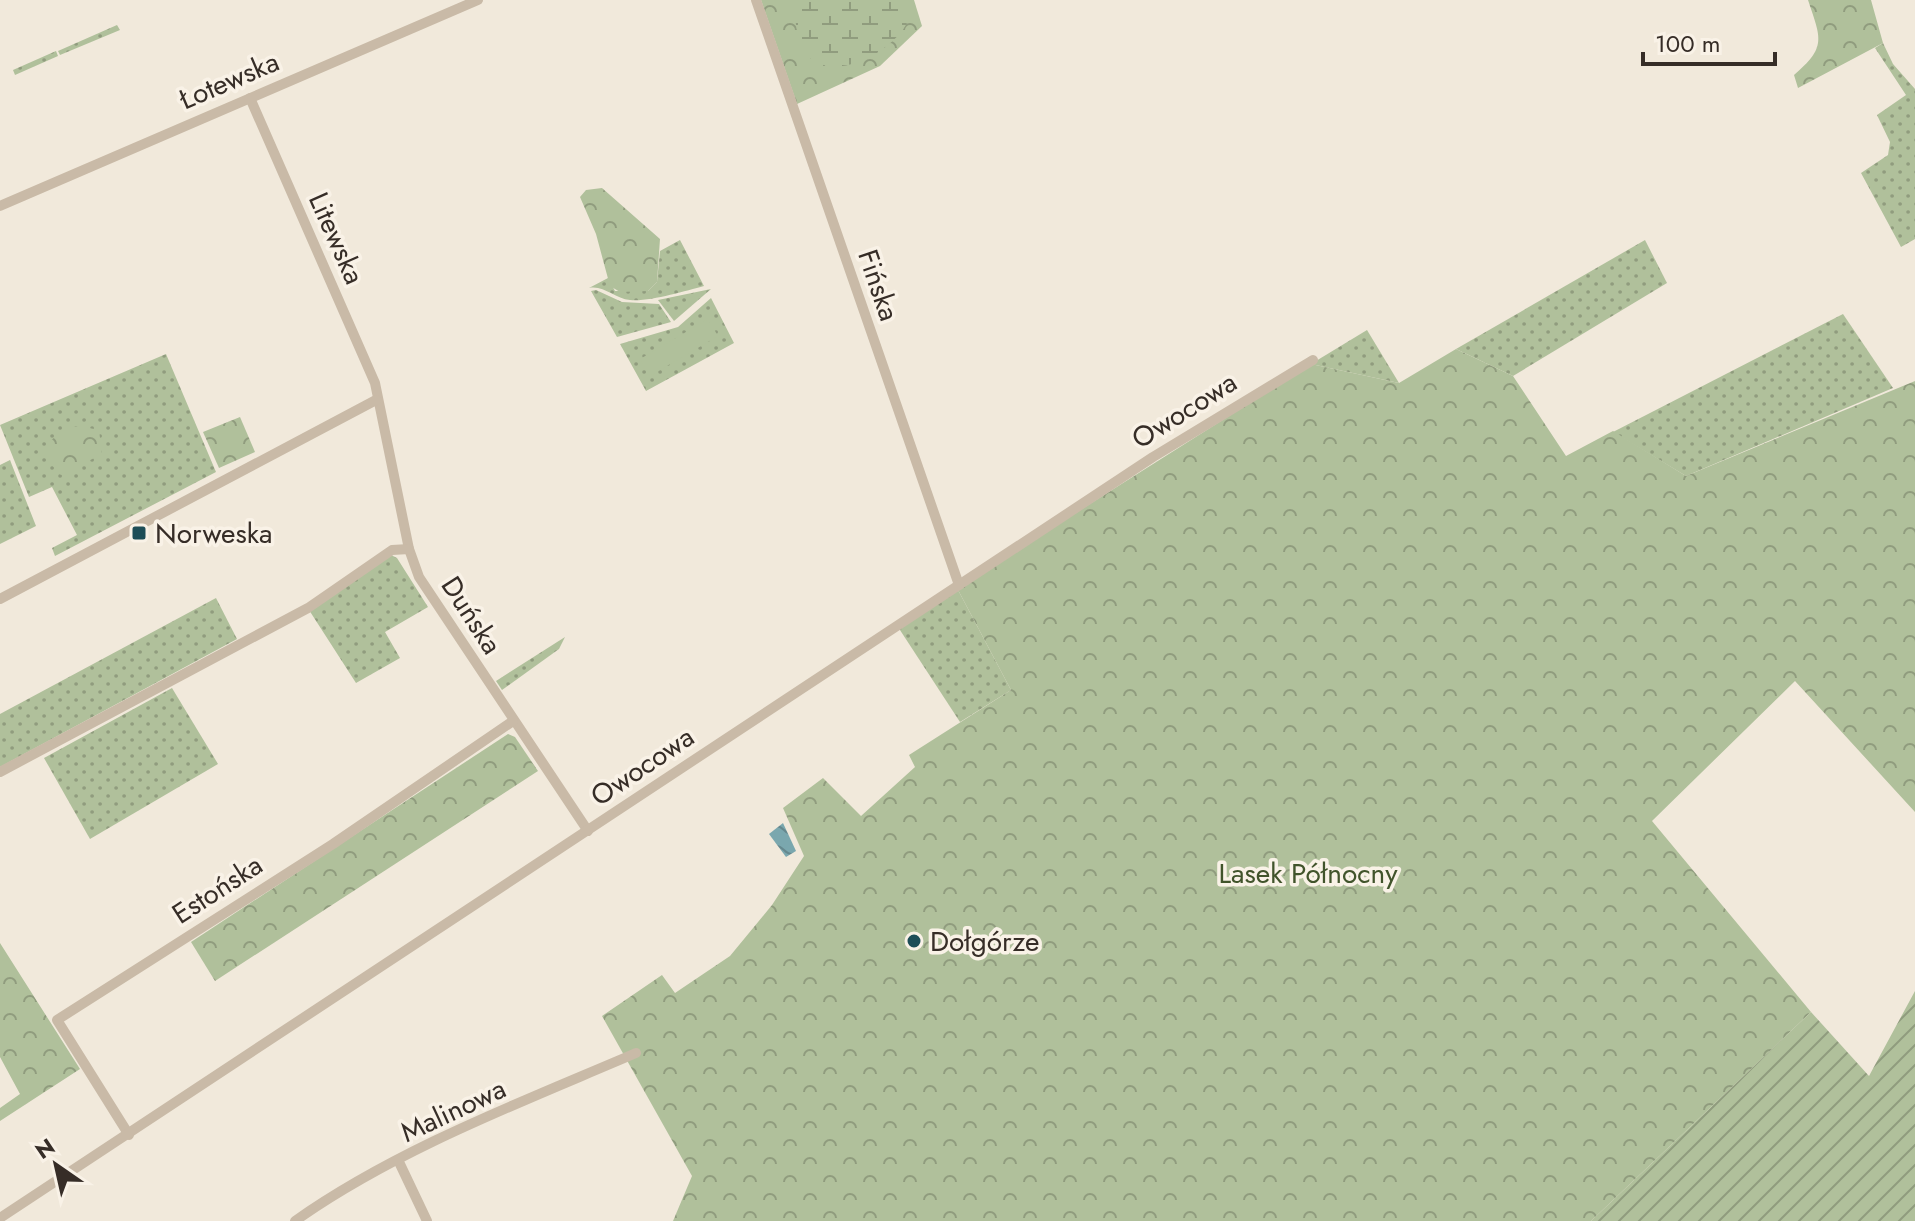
<svg xmlns="http://www.w3.org/2000/svg" width="1915" height="1221" font-family="Jost,sans-serif">
  <defs>
    <pattern id="grass-dots" width="8" height="8" patternUnits="userSpaceOnUse" patternTransform="scale(2)"><rect width="8" height="8" fill="#b0c09b"/><path d="M2 2h.1M6 6h.1" fill="none" stroke="#909c7e" stroke-width="1.8" stroke-linecap="round"/></pattern>
    <pattern id="forest-crowns" width="20" height="18" patternUnits="userSpaceOnUse" patternTransform="scale(2)"><rect width="20" height="18" fill="#b0c09b"/><path d="M2 6a3 3 0 1 1 6 0M12 15a3 3 0 1 1 6 0" fill="none" stroke="#909c7e"/></pattern>
    <pattern id="wetland-marsh" width="20" height="14" patternUnits="userSpaceOnUse" patternTransform="scale(2)"><rect width="20" height="14" fill="#b0c09b"/><path d="M1 5h8M5 5V1M11 12h8M15 12V8" fill="none" stroke="#909c7e"/></pattern>
    <pattern id="garden-furrows" width="10" height="10" patternUnits="userSpaceOnUse" patternTransform="scale(2)"><rect width="10" height="10" fill="#b0c09b"/><path d="M-1 1l2-2M0 10L10 0M9 11l2-2" fill="none" stroke="#909c7e"/></pattern>
    <pattern id="water-waves" width="16" height="10" patternUnits="userSpaceOnUse" patternTransform="scale(2)"><rect width="16" height="10" fill="#7aa7ae"/><path d="M0 5q4-4 8 0t8 0" fill="none" stroke="#65888e"/></pattern>
  </defs>
  <rect width="100%" height="100%" fill="#f1e9db"/>
  <g fill="url(#grass-dots)">
    <polygon points="117,25 120,30 60,55 58,51"/>
    <polygon points="1883,43 1893,64 1915,89 1915,239 1901,247 1861,173 1888,155 1890,142 1877,115 1906,95 1875,48"/>
    <polygon points="56,51 58,56 15,75 13,70"/>
    <path d="M680 240 704 286C685 291 649 302 630 300 615 299 604 285 589 288L608 278 615 291H648L657 282 660 251Z"/>
    <polygon points="1645,240 1667,283 1513,376 1456,349"/>
    <polygon points="711,289 674,321 658,300"/>
    <polygon points="596,290 622,302 659,304 671,322 617,337 591,291"/>
    <polygon points="711,298 734,343 646,391 620,344 678,327"/>
    <polygon points="1843,314 1893,388 1686,476 1613,432"/>
    <polygon points="1367,330 1399,383 1311,364"/>
    <polygon points="166,354 216,472 55,556 52,548 77,535 52,487 29,497 0,425"/>
    <polygon points="10,460 36,526 0,544 0,465"/>
    <polygon points="391,555 397,558 428,607 385,632 400,658 356,683 309,610"/>
    <polygon points="957,588 1011,690 960,722 898,627"/>
    <polygon points="216,598 237,639 0,767 0,714"/>
    <polygon points="565,637 559,649 502,690 496,681"/>
    <polygon points="172,688 218,764 90,839 44,758"/>
  </g>
  <g fill="url(#forest-crowns)">
    <polygon points="761,0 914,0 922,26 880,66 797,104"/>
    <path d="M1808 0H1871L1883 43 1798 88 1794 75C1827 47 1821 39 1808 0Z"/>
    <polygon points="602,188 660,239 657,282 648,291 620,292 610,286 596,234 580,197 586,190"/>
    <polygon points="1456,349 1513,376 1566,456 1613,431 1686,476 1915,381 1915,812 1795,681 1652,821 1811,1012 1591,1221 673,1221 692,1176 602,1016 662,975 675,993 730,956 772,905 804,856 783,808 823,778 861,816 915,767 909,755 1011,690 957,588 1311,364 1399,383"/>
    <polygon points="240,417 255,452 219,468 203,432"/>
    <polygon points="79,426 99,430 102,454 61,475 51,464 48,443 64,429"/>
    <polygon points="508,734 515,737 538,771 215,981 191,942"/>
    <polygon points="0,943 80,1069 0,1121 0,1108 20,1094 0,1057"/>
  </g>
  <path fill="url(#wetland-marsh)" d="M791 0H906L908 21C895 50 835 85 807 55 795 41 797 17 791 0Z"/>
  <polygon fill="url(#garden-furrows)" points="1915,991 1915,1221 1591,1221 1811,1012 1869,1076"/>
  <polygon fill="#b0c09b" points="708,319 718,336 650,376 640,359"/>
  <polygon fill="url(#water-waves)" points="783,823 796,851 786,857 769,834"/>
  <g fill="none" stroke-linecap="round" stroke-linejoin="round">
    <g stroke="#c9baa7" stroke-width="10">
      <polyline points="756,0 959,585"/>
      <polyline points="250,98 375,383 409,549 419,577 588,831"/>
      <polyline points="0,206 478,0"/>
      <polyline points="0,599 376,400"/>
      <polyline points="0,772 308,608 392,550 409,549"/>
      <polyline points="129,1135 57,1020 333,844 513,721"/>
      <polyline points="399,1162 427,1221"/>
      <polyline points="0,1218 1153,457 1313,360"/>
      <path d="M295 1221C397 1149 522 1102 636 1053"/>
    </g>
  </g>
  <g fill="#1d4d57" stroke="#f9f2e7" stroke-width="3">
    <rect x="131" y="525" width="16" height="16" rx="4"/>
    <circle cx="914" cy="941" r="8"/>
  </g>
  <g text-anchor="middle" stroke-width="7" stroke-linejoin="round" paint-order="stroke">
    <g font-size="28" fill="#362d27" stroke="#f9f2e7">
      <text transform="translate(229 80) rotate(-23)" y="10">Łotewska</text>
      <text transform="translate(337 238) rotate(66)" y="10">Litewska</text>
      <text transform="translate(879 285) rotate(71)" y="10">Fińska</text>
      <text transform="translate(1184 410) rotate(-32)" y="10">Owocowa</text>
      <text transform="translate(472 615) rotate(57)" y="10">Duńska</text>
      <text transform="translate(642 766) rotate(-34)" y="10">Owocowa</text>
      <text transform="translate(217 889) rotate(-33)" y="10">Estońska</text>
      <text transform="translate(453 1110) rotate(-25)" y="10">Malinowa</text>
    </g>
    <g font-size="28" fill="#362d27" stroke="#f9f2e7" text-anchor="start">
      <text x="155" y="543">Norweska</text>
      <text x="930" y="951">Dołgórze</text>
    </g>
    <g font-size="28" fill="#41542b" stroke="#f9f2e7">
      <text x="1308" y="883">Lasek Północny</text>
    </g>
  </g>
  <g transform="translate(56 1165) rotate(326)" stroke="#f9f2e7" stroke-width="6" paint-order="stroke">
  <path d="M0-6L14 30L0 20L-14 30Z" fill="#362d27"/>
  <text y="-12" font-size="22" font-weight="bold" text-anchor="middle" fill="#362d27">N</text>
  </g>
  <path d="M1643 52v12h132v-12" fill="none" stroke="#362d27" stroke-width="4"/>
  <text x="1655" y="52" font-size="24" fill="#362d27" stroke="#f9f2e7" stroke-width="6" paint-order="stroke">100 m</text>
</svg>
